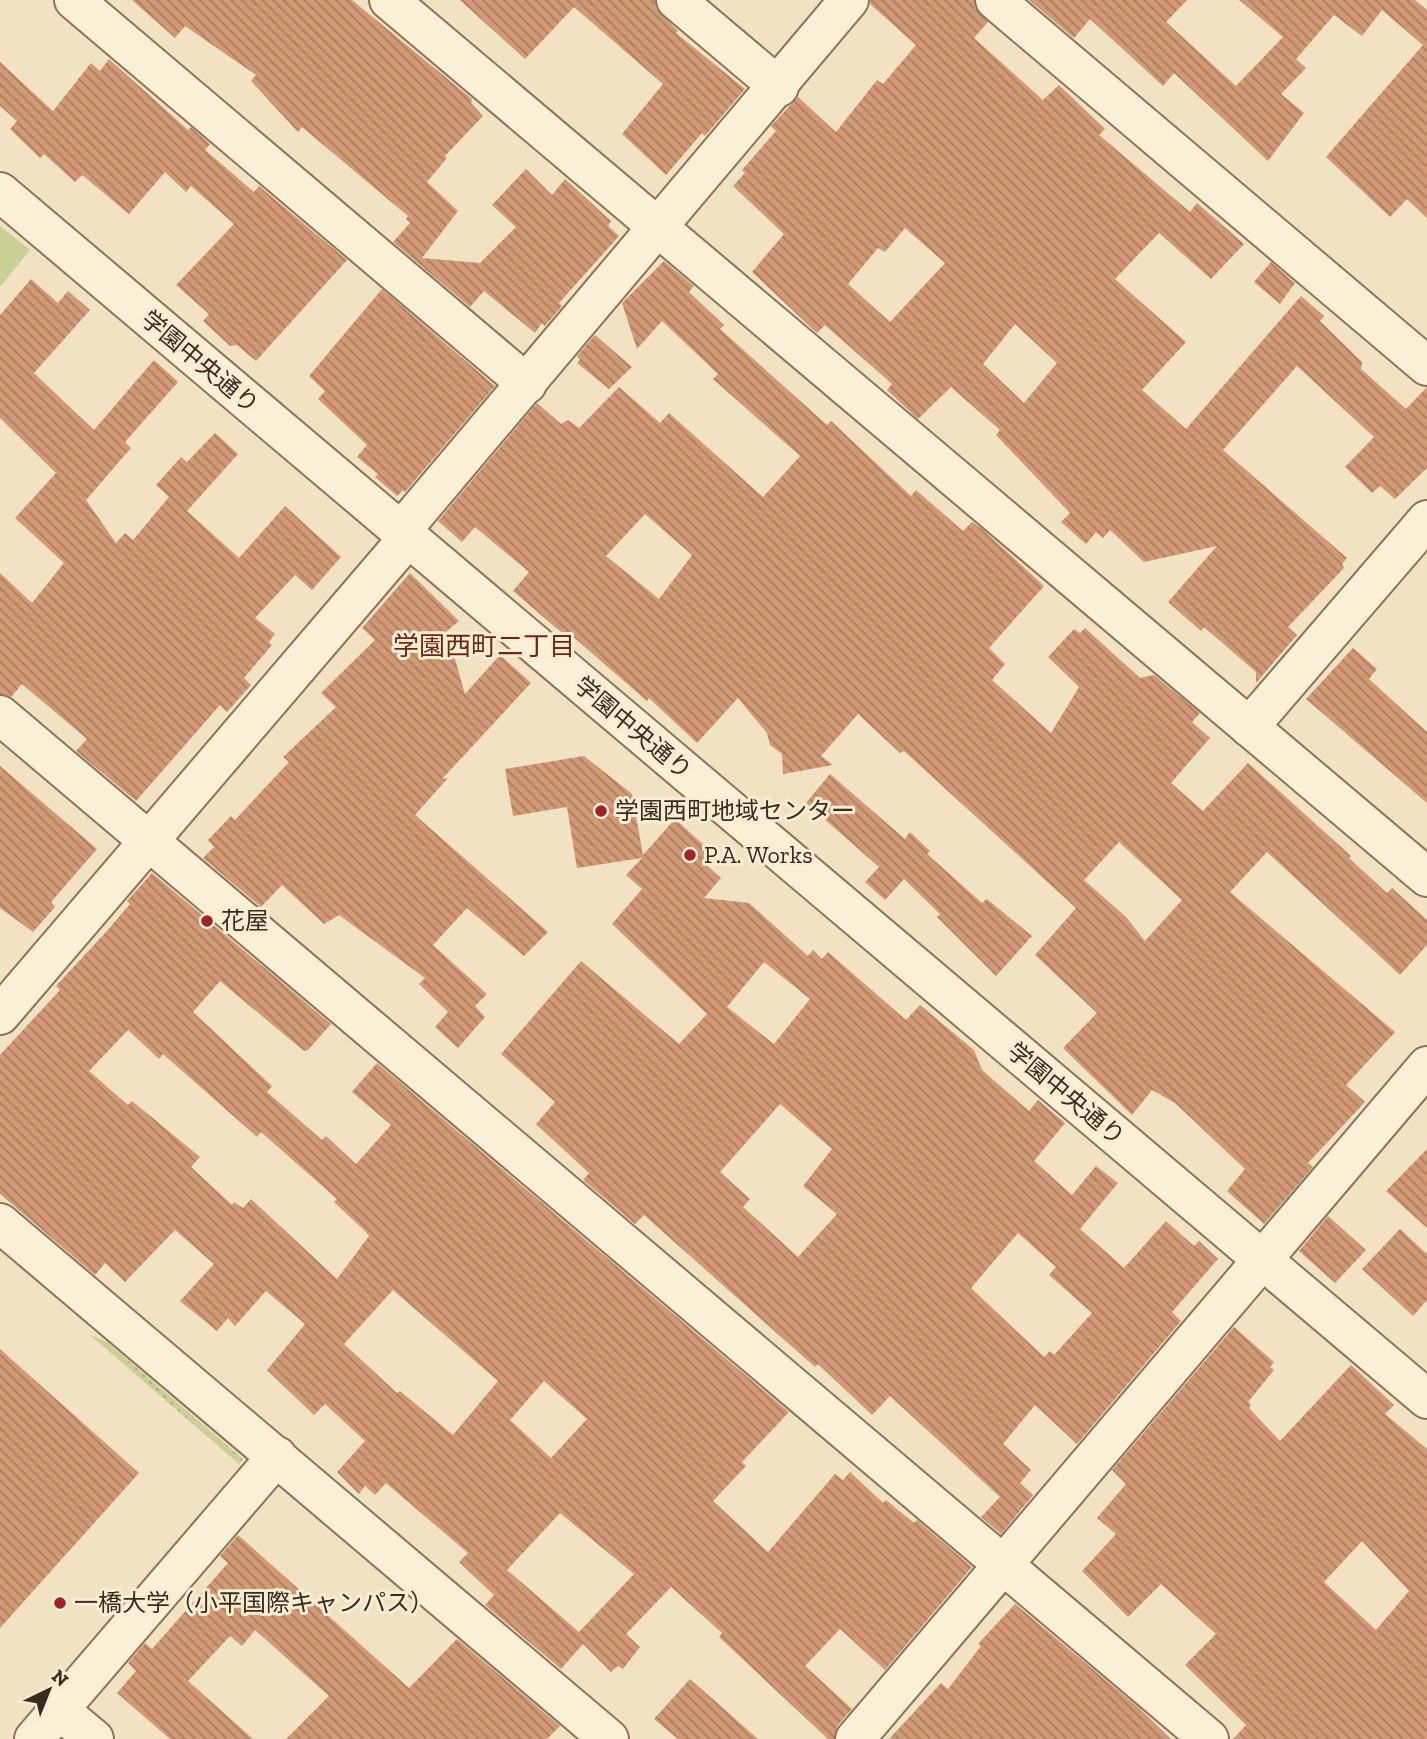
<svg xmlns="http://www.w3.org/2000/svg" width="1427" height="1739" font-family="'Zilla Slab','Noto Sans JP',serif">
  <defs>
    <pattern id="grass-dots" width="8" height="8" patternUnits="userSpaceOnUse" patternTransform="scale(1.75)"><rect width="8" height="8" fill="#cbd095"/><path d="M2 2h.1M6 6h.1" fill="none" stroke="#afb380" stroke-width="1.8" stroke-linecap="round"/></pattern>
    <pattern id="building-back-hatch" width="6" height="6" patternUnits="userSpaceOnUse" patternTransform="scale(1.75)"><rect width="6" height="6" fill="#d29975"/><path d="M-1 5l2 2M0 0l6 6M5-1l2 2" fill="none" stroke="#ac7d5f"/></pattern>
  </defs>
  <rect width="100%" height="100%" fill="#f1e2c2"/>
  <polygon fill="url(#grass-dots)" points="90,1335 107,1342 243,1459 239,1464"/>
  <polygon fill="#cbd095" points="0,226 30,250 0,287"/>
  <g fill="url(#building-back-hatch)" fill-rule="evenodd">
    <polygon points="132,0 352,0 472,99 471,103 483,116 445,156 447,158 427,182 458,211 422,258 480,263 516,227 492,205 526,169 552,195 565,179 611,221 608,226 619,236 559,303 562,306 545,326 542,323 535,333 484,291 470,307 393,242 410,223 406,219 408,216 302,127 298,132 251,81 256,75 185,26 175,38"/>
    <polygon points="460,0 655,0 656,8 678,31 676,33 745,89 705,136 702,133 666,175 622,134 663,84 574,7 525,59"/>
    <path d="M870 0H974L975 8 988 22 974 38 1043 100 1059 85 1105 129 1099 135 1190 212 1197 203 1244 244 1211 279 1159 233 1115 279 1186 342 1142 390 1186 429 1301 296 1324 316 1320 321 1362 362 1361 369 1406 409 1427 387V468L1395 499 1380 486 1372 493 1345 467 1374 437 1297 366 1223 450 1347 558 1342 564 1344 568 1288 627 1297 635 1256 683V672L1204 627 1201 631 1168 602 1217 546 1144 562 1110 530 1103 538 1096 532 1086 544 1061 522 1070 513 996 435 1000 430 951 387 918 419 887 390 892 384 825 325 817 333 752 272 784 234 733 186 745 173 742 170 776 131 771 126 798 97 836 132 877 80 883 84 916 45 870 4ZM905 228 945 263 890 322 848 284 878 248 885 252ZM1015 324 1057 363 1024 403 983 364Z"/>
    <polygon points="1029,0 1187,0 1166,22 1236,86 1283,37 1239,0 1415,0 1427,10 1427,218 1407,199 1390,217 1326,157 1423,45 1382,10 1362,36 1334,15 1296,59 1306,68 1281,94 1304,113 1268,161 1174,73 1163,86 1090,19 1074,38"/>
    <polygon points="109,59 188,130 191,127 210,144 205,150 254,192 259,186 347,260 256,361 237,345 230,346 203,321 209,314 176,285 234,224 191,186 186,192 165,172 129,214 82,175 75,182 44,154 40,158 10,129 17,121 0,106 0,62 53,111 91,63 100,71"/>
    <path d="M664 261 694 286 689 292 724 325 720 329 827 425 831 421 911 496 916 490 963 531 972 522 982 529 1044 586 989 648 1005 664 992 680 1051 733 1079 687 1048 657 1074 629 1080 633 1085 628 1140 678 1154 675 1200 713 1192 722 1210 738 1171 783 1203 811 1248 763 1351 856 1349 858 1387 893 1392 888 1427 920V945L1400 975 1267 852 1230 892 1395 1032 1346 1085 1365 1102 1308 1163 1313 1167 1264 1224 1227 1191 1245 1169 1175 1103 1152 1090 1132 1115 1063 1048 1097 1013 1035 955 1076 908 904 751 900 753 858 714 821 756 833 765 783 774 782 754 770 745 767 733 738 698 697 743 649 698 647 701 571 635 568 638 513 591 529 572 475 527 462 542 438 521 537 403 561 424 568 420 579 428 619 387 660 423 669 413 763 497 800 456 713 379 718 374 662 321 637 349 622 303ZM645 514 692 555 659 599 606 556ZM1119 842 1182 900 1145 941 1126 917 1084 880Z"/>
    <polygon points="1271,262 1295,283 1280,304 1254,282"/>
    <polygon points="31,279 58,303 68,291 90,310 34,373 94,430 154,360 178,382 125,442 131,448 86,500 116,543 125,533 133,540 169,497 156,485 181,457 187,462 215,433 238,454 187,511 239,558 285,506 341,557 312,590 295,575 255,618 275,634 269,642 272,645 244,678 251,685 227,712 220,705 136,801 76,751 87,739 22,684 11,697 0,694 0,573 32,603 64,563 15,518 56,473 0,418 0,315"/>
    <polygon points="382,289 495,386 405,492 403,490 397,496 375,477 378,474 357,457 367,445 318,399 325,391 309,376"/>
    <polygon points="595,335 632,367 609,389 577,363 580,359 577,356"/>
    <polygon points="410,573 459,621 447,631 465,694 500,655 531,683 442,779 448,778 415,815 548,932 524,956 467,908 433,945 487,994 475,1006 485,1017 458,1048 435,1027 448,1012 419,984 425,978 339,915 324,924 282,885 261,907 203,858 214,847 208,840 231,816 235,820 289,762 283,757 336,707 321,693 375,640 362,628"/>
    <polygon points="1353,648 1377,669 1369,679 1427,732 1427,803 1306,699"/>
    <path d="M584 756 632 794 643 855 675 819 715 855 706 865 721 878 704 898 749 903 808 956 813 950 822 959 828 952 906 1020 920 1005 974 1050 982 1070 1029 1111 1038 1100 1065 1123 1034 1161 1072 1195 1096 1166 1118 1183 1080 1229 1124 1268 1166 1221 1194 1246 1199 1241 1218 1259 1172 1312 1181 1321 1077 1444 1035 1405 1003 1444 1031 1470 1020 1483 1033 1495 1001 1534 981 1517 1000 1497 890 1396 872 1415 818 1364 815 1367 644 1215 635 1224 583 1180 589 1173 536 1124 555 1102 501 1054 581 961 679 1044 707 1014 612 924 642 889 626 875 642 858 577 868 567 807 513 816 505 769ZM764 962 810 999 774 1044 727 1007ZM780 1104 832 1149 803 1186 837 1214 798 1257 743 1207 750 1199 720 1172ZM1018 1233 1056 1267 1049 1275 1092 1313 1054 1355 1050 1351 1044 1357 971 1288Z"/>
    <polygon points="0,766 97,849 51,902 55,907 33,932 0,908"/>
    <polygon points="830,774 905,839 910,832 930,851 927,854 982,903 987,899 1032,936 996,976 937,917 940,914 904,879 885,900 865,882 879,867 806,803"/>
    <path d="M152 873 331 1024 308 1050 304 1051 220 981 193 1012 272 1086 267 1092 322 1140 326 1136 356 1164 391 1125 352 1092 377 1063 789 1412 742 1462 746 1466 713 1501 768 1552 835 1474 843 1480 850 1472 883 1503 886 1500 914 1523 917 1520 972 1567 885 1670 840 1629 805 1666 852 1709 838 1725 834 1739H828L719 1637 722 1633 671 1587 626 1634 640 1647 623 1669 618 1666 611 1672 583 1644 561 1669 485 1605 494 1595 459 1562 468 1553 386 1483 375 1495 365 1486 359 1494 337 1472 365 1441 325 1404 314 1415 267 1370 305 1324 266 1291 235 1326 228 1318 217 1331 180 1301 214 1264 175 1230 125 1282 105 1263 95 1275 0 1194V1055L60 990 56 986 106 932 130 904 127 901ZM128 1030 159 1059 163 1054 257 1137 261 1132 337 1199 334 1202 365 1231 369 1236 337 1279 251 1199 243 1208 234 1202 232 1205 191 1167 200 1157 132 1101 128 1105 89 1071ZM393 1290 498 1381 453 1435 400 1391 397 1393 344 1344ZM544 1381 587 1419 551 1458 510 1420ZM560 1513 634 1574 579 1632 507 1570Z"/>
    <polygon points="1427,1149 1427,1228 1386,1191"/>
    <polygon points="1328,1216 1366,1250 1335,1283 1299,1251"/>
    <polygon points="1400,1229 1427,1254 1427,1300 1413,1316 1362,1269"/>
    <path d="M1234 1327 1274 1362 1270 1367 1274 1370 1248 1402 1251 1404 1249 1408 1280 1441 1351 1365 1394 1405 1385 1414 1427 1449V1739H1233L1246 1725 1185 1665 1216 1634 1161 1584 1128 1617 1082 1571 1116 1534 1097 1518 1126 1484 1112 1470ZM1362 1541 1409 1591 1376 1630 1324 1582Z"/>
    <polygon points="0,1349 139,1473 0,1628"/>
    <polygon points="238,1535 409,1688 457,1639 560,1726 547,1739 286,1739 329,1696 255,1630 242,1646 230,1636 188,1681 253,1739 170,1739 117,1693 136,1671 128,1663 145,1643 152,1649 228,1563 220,1556"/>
    <polygon points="1015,1604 1138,1707 1171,1739 889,1739 941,1683 948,1689 981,1646 978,1644"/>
    <polygon points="690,1679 758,1739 678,1739 654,1719"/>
  </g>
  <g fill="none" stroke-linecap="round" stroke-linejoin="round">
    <g stroke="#8c7258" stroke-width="42">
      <g id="minor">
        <polyline points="74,0 527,384"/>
        <polyline points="389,0 1427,877"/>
        <polyline points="676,0 779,87"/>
        <polyline points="995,0 1427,366"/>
        <polyline points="0,192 1427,1399"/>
        <polyline points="401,531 849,0"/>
        <polyline points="0,715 1209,1739"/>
        <polyline points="1249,727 1427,520"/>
        <polyline points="0,1015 408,538"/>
        <polyline points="0,1223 609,1739"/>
        <polyline points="59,1710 94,1739"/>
        <polyline points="34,1739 277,1456"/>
        <polyline points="855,1739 1427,1066"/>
      </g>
    </g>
    <use href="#minor" stroke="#fbefd6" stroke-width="38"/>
  </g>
  <g fill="#9f2327" stroke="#f8ecd2" stroke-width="2.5">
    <circle cx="601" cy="811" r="7"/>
    <circle cx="690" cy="855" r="7"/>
    <circle cx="207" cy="921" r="7"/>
    <circle cx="60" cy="1603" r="7"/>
  </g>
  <g text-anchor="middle" stroke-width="6" stroke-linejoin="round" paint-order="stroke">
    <g font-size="24" fill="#3b2b1d" stroke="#f8ecd2">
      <text transform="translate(200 362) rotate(40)" y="8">学園中央通り</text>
      <text transform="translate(633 728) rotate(40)" y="8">学園中央通り</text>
      <text transform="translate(1066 1094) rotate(40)" y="8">学園中央通り</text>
    </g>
    <g font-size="24" fill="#3b2b1d" stroke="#f8ecd2" text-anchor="start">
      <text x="615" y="819">学園西町地域センター</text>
      <text x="704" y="863">P.A. Works</text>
      <text x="221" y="929">花屋</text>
      <text x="74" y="1611">一橋大学（小平国際キャンパス）</text>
    </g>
    <g font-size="26" fill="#6b2819" stroke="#f8ecd2">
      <text x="484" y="655">学園西町二丁目</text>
    </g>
  </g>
  <g transform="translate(49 1690) rotate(43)" stroke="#f8ecd2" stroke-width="5" paint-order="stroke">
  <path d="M0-5L12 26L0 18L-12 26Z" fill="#3b2b1d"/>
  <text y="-10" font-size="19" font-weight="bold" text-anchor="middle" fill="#3b2b1d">N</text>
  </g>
</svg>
